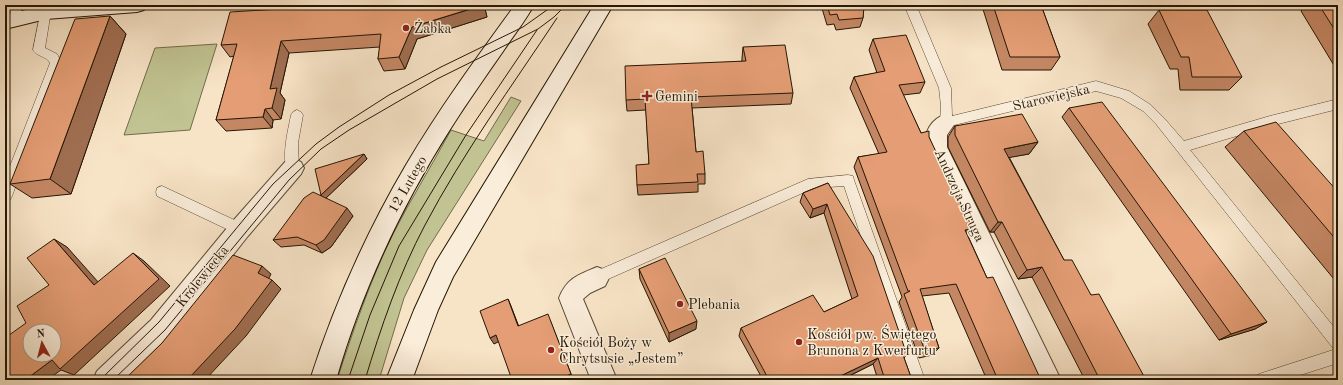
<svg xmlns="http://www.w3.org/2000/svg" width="1343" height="385" font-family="'Old Standard TT',serif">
  <rect width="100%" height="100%" fill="#f7e3c6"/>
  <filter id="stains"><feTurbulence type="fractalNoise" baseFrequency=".005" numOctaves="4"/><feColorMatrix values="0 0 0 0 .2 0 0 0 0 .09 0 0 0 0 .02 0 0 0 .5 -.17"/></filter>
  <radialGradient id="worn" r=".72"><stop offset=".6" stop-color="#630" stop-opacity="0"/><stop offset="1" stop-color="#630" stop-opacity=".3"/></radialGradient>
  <g fill="#c1c392" stroke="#736c4a">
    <polygon points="217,44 190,130 124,135 155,48"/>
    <path d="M511 97 521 101 427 250 404 298 379 380H337C353 331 370 281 393 234 411 199 432 165 451 130L484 141Z"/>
  </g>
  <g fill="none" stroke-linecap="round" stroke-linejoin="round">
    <g stroke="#5a4934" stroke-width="1">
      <g id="lane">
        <polygon points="11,5 21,5 22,19 20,22 12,22 10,19"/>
        <path d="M42 5H52L45 48 57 54 62 63 12 196 10 200 5 202V179L50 63C47 56 37 57 33 50Z"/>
        <polygon points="907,5 915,5 917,7 951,88 952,116 1096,81 1129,91 1151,105 1164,118 1184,141 1270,116 1338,99 1338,109 1270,126 1190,150 1338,332 1338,363 1285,380 1254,380 1257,375 1262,373 1336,349 1333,348 1156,124 1143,111 1121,98 1096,91 946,127 942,125 940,122 941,106 939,88 905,7"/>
        <path d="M297 110 301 112 303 115 298 143 299 168 298 172 293 173 288 172C281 157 288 131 291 115L293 112Z"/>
        <polygon points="848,175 853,176 854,180 925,380 909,380 844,186 814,188 597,284 592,283 590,278 592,273 808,179"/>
        <polygon points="162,186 245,225 247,229 245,233 240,235 235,233 157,196 156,192 157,188"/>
      </g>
    </g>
    <g stroke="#5a4934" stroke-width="2">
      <g id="street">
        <path d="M946 114 953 116 956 122 947 135V147L1061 380H1035L925 147C924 132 931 119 946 114Z"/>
        <polygon points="293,159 301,162 304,168 301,174 248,236 169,336 124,380 93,380 97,371 151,320 232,222 285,162"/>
        <path d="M597 267 605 270 609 278 605 286 590 293 583 299 617 380H591L559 298C567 278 578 275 597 267Z"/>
      </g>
    </g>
    <g stroke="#251603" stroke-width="2">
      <g id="secondary">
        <polygon points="46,5 146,5 144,10 137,12 46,19 5,29 5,15"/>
        <path d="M515 5H534C525 21 514 35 504 50 486 76 468 101 451 128 401 207 362 290 336 380H310C334 305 366 233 406 165 439 109 477 57 515 5Z"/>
        <polygon points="594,5 613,5 453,277 438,310 412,380 386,380 414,310 436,262"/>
      </g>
    </g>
    <use href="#lane" fill="#faedda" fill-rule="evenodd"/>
    <use href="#street" fill="#faedda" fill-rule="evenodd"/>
    <use href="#secondary" fill="#faedda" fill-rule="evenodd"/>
    <g stroke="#251603" stroke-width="1">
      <polyline points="100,380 159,322 273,184 316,144 339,127 389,95 441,67 523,27 554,5"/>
      <polyline points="113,380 165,330 289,180 321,149 349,130 437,79 538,29 554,17 566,5"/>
      <polyline points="348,380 370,315 399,246 466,135 537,30"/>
      <path d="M365 380C381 327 399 274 425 225 463 153 512 86 557 18"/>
    </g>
  </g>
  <g fill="#c48764" stroke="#251603">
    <polygon points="346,5 365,5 366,6 385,5 484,5 487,17 417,39 405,69 384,71 378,59 380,47 289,53 280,93 285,100 281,119 273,120 272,128 226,131 216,120 234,56 230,57 221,45"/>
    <polygon points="821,5 864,5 863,18 860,27 836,30 834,24 827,25"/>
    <polygon points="983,5 1041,5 1060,57 1051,70 1002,70 982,6"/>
    <polygon points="1307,5 1338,5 1338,72 1301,11"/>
    <polygon points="1159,10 1242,77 1229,90 1180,90 1178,69 1170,69 1148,24"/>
    <polygon points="110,16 126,34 71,194 32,198 10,184"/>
    <polygon points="873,39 925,82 920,93 903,95 921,133 929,137 968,236 987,278 1041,380 987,380 949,293 922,296 939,348 932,355 919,358 899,302 902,297 854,167 858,157 879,154 850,88 854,77 877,73 869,50"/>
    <polygon points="743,47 793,93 791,104 692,108 696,152 705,174 705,184 698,184 698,192 638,195 637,185 649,164 646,110 627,111 626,100 742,61 742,58"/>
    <polygon points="1069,108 1267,322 1255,329 1219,340 1062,117"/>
    <polygon points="955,126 1038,142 1029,154 1009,157 1064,260 1091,295 1146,380 1085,380 1032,277 1018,279 994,232 990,232 948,147 948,137"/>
    <polygon points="1244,131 1338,192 1338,284 1225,147"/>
    <polygon points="364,154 367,159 326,198 353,216 331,247 322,253 304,245 281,247 273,240"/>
    <polygon points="828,183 907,355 904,358 912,380 878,380 873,364 841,380 763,380 739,336 741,328 824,312 852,299 824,213 810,218 800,202 803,193"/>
    <polygon points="639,269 696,329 669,342 640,279"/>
  </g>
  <g fill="#a06e51" stroke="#251603">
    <polygon points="484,5 487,17 417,39 405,69 399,57 412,27"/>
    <polygon points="110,16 126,34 71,194 50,179"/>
    <polygon points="281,41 289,53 280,93 285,100 281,119 272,108 270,89"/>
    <polygon points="265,109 273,120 272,128 263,117"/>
    <polygon points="1038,142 1029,154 996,160 1004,149"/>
    <polygon points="364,154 367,159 324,200 321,195"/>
    <polygon points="827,204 824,213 810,218 813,209"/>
    <polygon points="347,208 353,216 331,247 322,253 316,245"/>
    <polygon points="998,222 1002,222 994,232 990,232"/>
    <polygon points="973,229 966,238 965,230"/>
    <polygon points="54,239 67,247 107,292 94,285"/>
    <polygon points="133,253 144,261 170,286 74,375 61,370 47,380 25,380 52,360"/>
    <polygon points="262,266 271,274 267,282 258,273"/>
    <polygon points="1042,267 1032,277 1018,279 1027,270"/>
    <polygon points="272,280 281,289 246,336 205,380 190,380 189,378"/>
    <polygon points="508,299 511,306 521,332 518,326"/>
    <polygon points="550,320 573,379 571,380 557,380"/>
    <polygon points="697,321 696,329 669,342 669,333"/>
    <polygon points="1267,322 1255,329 1219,340 1231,334"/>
    <polygon points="496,335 500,341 494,344 490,338"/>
    <polygon points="878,358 873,364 841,380 832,380"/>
  </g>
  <g fill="#e49d74" stroke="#251603" fill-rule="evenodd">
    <polygon points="346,5 364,5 364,7 385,5 483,5 412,27 399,57 378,59 381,34 281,41 270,89 277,88 272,108 265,109 263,117 216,120 237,44 221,45 230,12"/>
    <polygon points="827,5 864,5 864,7 863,18 839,20 837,14 830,15"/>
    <polygon points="993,5 1041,5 1060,57 1010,57"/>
    <polygon points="1319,5 1338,5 1338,35"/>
    <polygon points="1159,10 1207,10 1242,77 1192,77 1189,57 1181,57"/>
    <polygon points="110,16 50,179 10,184 75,19"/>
    <polygon points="906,35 925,82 899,85 921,133 929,131 929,137 973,229 965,230 987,278 993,277 1041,380 998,380 956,284 920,289 939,348 925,351 904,294 910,291 908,291 858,157 887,152 854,77 885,71 873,39"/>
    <polygon points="785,45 793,93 691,97 696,152 703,151 705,174 697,174 698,182 637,185 636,165 649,164 645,99 626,100 625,66 746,61 743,47"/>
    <polygon points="1102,102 1267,322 1231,334 1069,108"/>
    <polygon points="1022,114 1038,142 1004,149 1064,260 1072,260 1091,295 1099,294 1146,380 1100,380 1042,267 1027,270 1002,222 998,222 955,135 955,126"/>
    <polygon points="1276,122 1338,192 1338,242 1244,131"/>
    <polygon points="364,154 321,195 315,169"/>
    <polygon points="828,183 873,256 907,355 903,355 912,380 885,380 878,358 832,380 769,380 741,328 813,295 824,312 858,296 827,204 813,209 803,193"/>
    <polygon points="313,192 347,208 324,240 316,245 297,237 273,240 304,198"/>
    <path d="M54 239 94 285 133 253 159 279 60 369 52 360 25 380H5V338L26 323 17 306 49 285 27 258ZM30 331H54V355H30Z"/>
    <polygon points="233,255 262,266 258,273 272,280 235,329 189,378 190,380 124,380 162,343"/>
    <polygon points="665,258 697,321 669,333 639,269"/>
    <polygon points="508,299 518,326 548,314 571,374 557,380 512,380 496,335 490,338 480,311"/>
  </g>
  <g fill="#8f2418" stroke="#faedda" stroke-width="1.5">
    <circle cx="406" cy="28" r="4"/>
    <path d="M645 90h4v4h4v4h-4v4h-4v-4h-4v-4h4z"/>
    <circle cx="680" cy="304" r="4"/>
    <circle cx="799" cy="342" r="4"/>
    <circle cx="551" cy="350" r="4"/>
  </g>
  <g text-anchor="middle" stroke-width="3" stroke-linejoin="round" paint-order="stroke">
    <g font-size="14" fill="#251603" stroke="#faedda" text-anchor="start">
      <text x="414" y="33">Żabka</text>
      <text x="655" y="101">Gemini</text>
      <text x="688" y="309">Plebania</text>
      <text x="807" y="339">Kościół pw. Świętego<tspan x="807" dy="16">Brunona z Kwerfurtu</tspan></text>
      <text x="559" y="347">Kościół Boży w<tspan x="559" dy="16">Chrytsusie „Jestem”</tspan></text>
    </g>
    <g font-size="14" fill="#251603" stroke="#faedda">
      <text transform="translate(1051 97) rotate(-13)" y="5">Starowiejska</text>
      <text transform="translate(407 184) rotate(-60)" y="5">12 Lutego</text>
      <text transform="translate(960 195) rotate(65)" y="5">Andrzeja Struga</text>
      <text transform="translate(202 276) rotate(-51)" y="5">Królewiecka</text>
    </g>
  </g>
  <rect width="1343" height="385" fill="none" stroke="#f7e3c6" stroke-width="20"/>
  <rect x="6" y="6" width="1331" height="373" fill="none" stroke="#251603" stroke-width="2"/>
  <rect x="10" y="10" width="1323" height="365" fill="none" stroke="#251603"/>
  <g transform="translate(42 343) rotate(353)"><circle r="19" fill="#faedda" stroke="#a59784"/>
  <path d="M0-3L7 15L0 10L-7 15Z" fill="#8f2418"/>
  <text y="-6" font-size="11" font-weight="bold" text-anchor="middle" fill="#251603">N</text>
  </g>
  <rect width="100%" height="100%" filter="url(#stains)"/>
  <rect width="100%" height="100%" fill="url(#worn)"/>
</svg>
